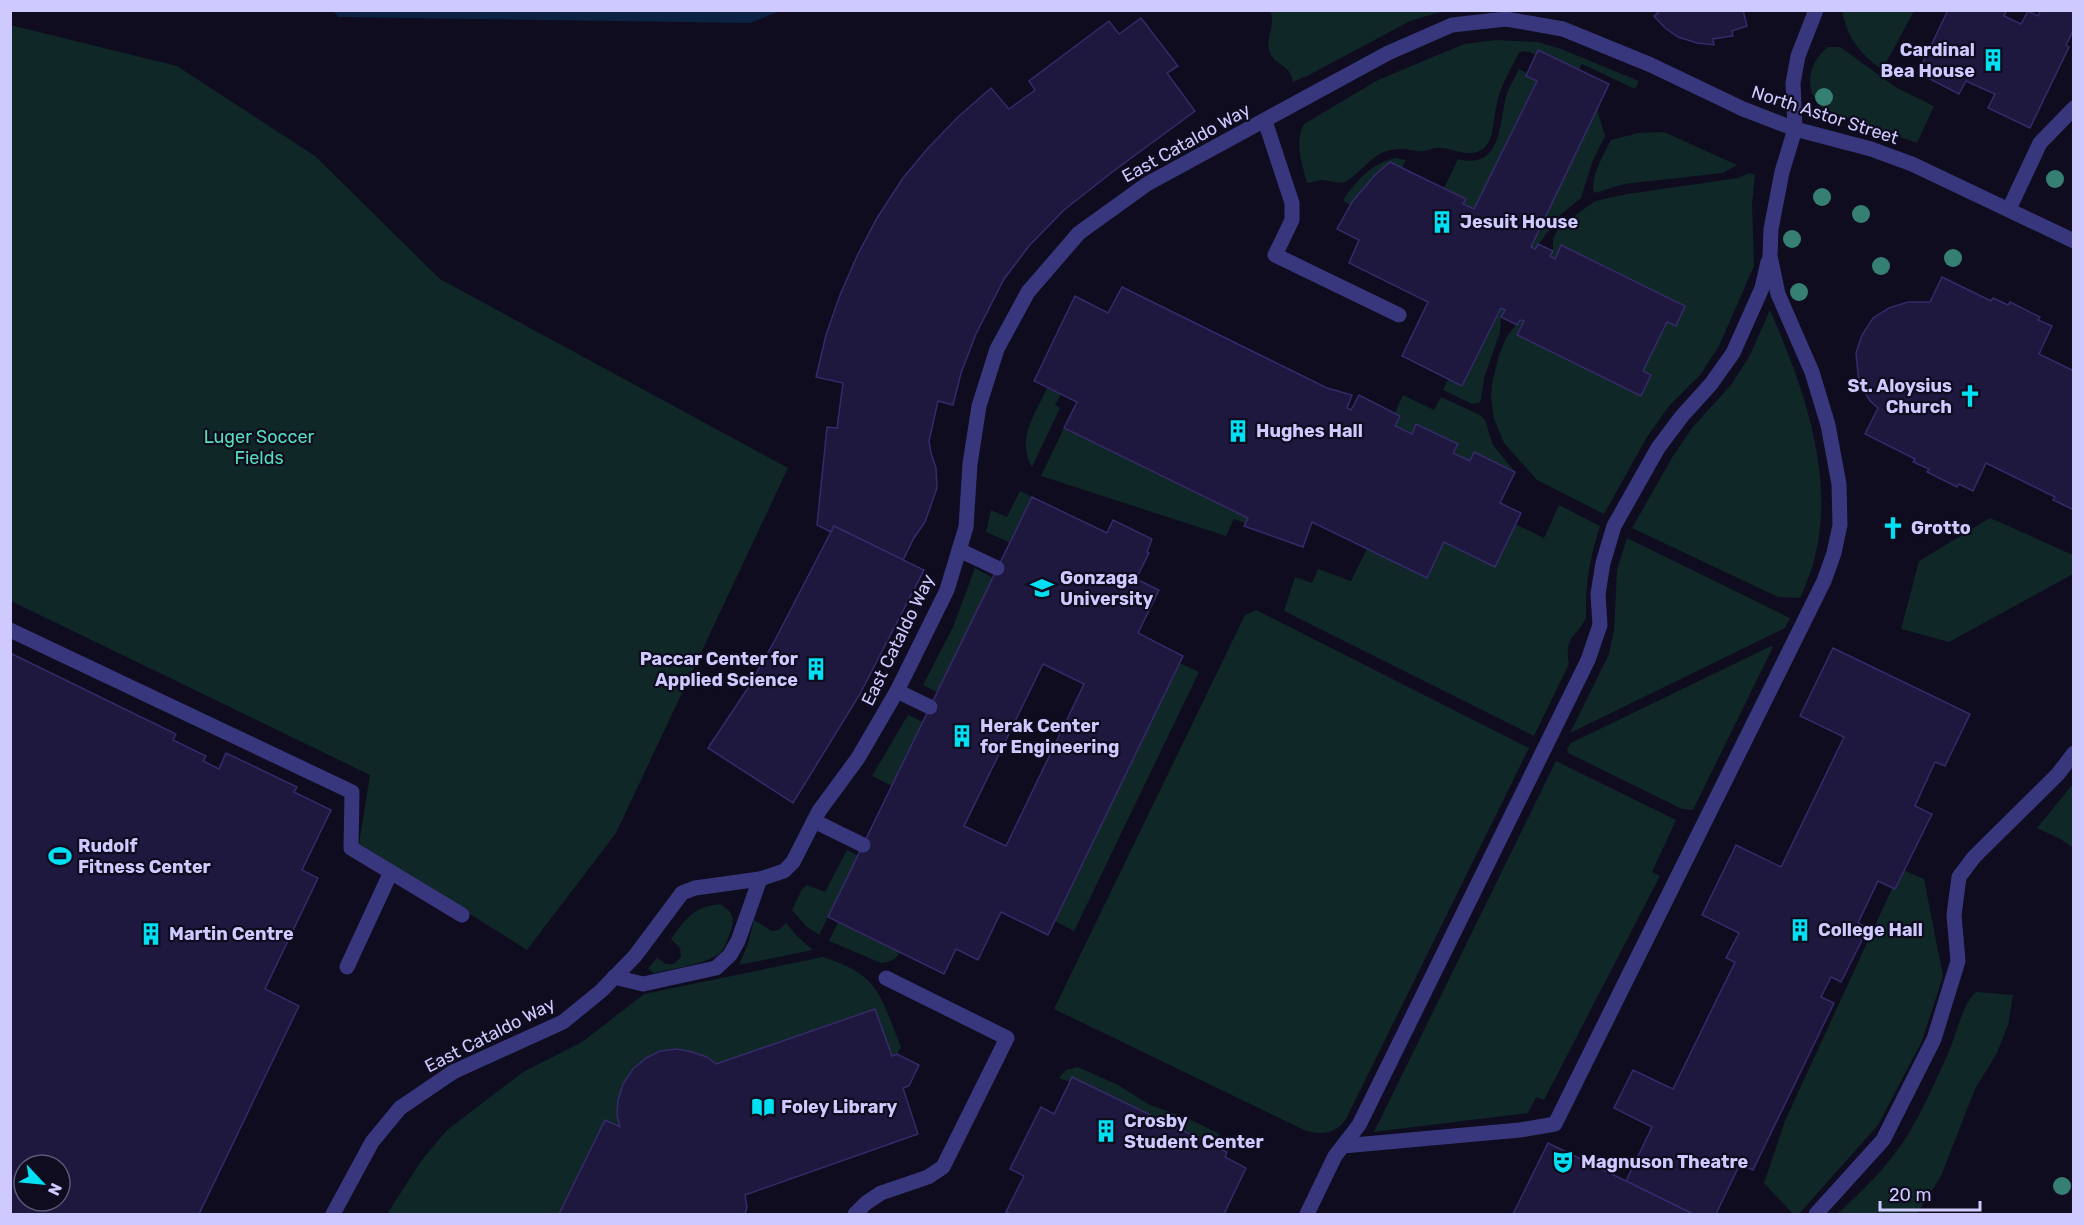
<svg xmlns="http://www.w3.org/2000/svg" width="2084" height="1225" font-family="Rubik,sans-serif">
  <rect width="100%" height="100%" fill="#0e0c1e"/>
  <g fill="#0f2726">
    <path d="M1270 11H1444L1410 21 1309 75 1293 82C1290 63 1276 67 1270 53 1264 38 1277 25 1270 11Z"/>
    <path d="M1842 11V10L1914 11 1882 70C1859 52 1848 39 1842 11Z"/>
    <polygon points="10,25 177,66 315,156 440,279 788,468 616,833 527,950 359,844 370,775 11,601"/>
    <path d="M1496 40 1538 42 1561 49 1639 81 1635 89 1582 64 1579 69 1539 50 1536 55C1530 52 1525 50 1519 53 1510 70 1501 85 1497 103 1493 116 1495 132 1488 143 1476 161 1458 150 1442 148 1435 147 1430 150 1424 151 1417 152 1408 149 1401 149 1373 149 1366 169 1347 181 1338 186 1329 179 1320 180 1315 181 1312 183 1307 183 1302 163 1294 143 1304 124L1378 80 1464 44Z"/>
    <path d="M1828 47H1840L1897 88 1934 106 1917 143 1826 110C1803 95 1806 63 1828 47Z"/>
    <path d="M1519 69 1527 73 1526 76 1537 81 1474 209 1463 204 1466 199 1444 188 1458 159C1505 171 1498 118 1508 91 1511 83 1516 76 1519 69Z"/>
    <polygon points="1597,109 1605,136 1593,160 1581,198 1560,215 1535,249 1531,247"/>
    <path d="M1664 132 1737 165 1723 173 1624 184 1594 193C1590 177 1604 154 1611 140L1638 133Z"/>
    <path d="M1396 158 1406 160 1402 168 1390 162 1363 188 1351 205 1343 201C1355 181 1372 163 1396 158Z"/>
    <polygon points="1749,173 1755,175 1752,203 1754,266 1719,346 1700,375 1669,406 1647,437 1604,514 1537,480 1504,443 1494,419 1491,398 1492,384 1499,355 1507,336 1520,320 1524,321 1517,335 1641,396 1651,376 1643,371 1667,322 1676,326 1685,306 1562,245 1555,259 1550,256 1553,251 1553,239 1559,227 1595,201 1627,194 1738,178"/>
    <polygon points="1501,308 1505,310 1501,317 1500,332 1484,378 1481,399 1479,403 1472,404 1443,390 1448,379 1462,385"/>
    <path d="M1770 310C1809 400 1846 504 1800 598L1778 597 1632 528 1673 456 1692 428 1731 385 1750 355Z"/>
    <path d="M1047 388 1061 394 1055 405 1060 408 1032 467C1016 438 1035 415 1047 388Z"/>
    <polygon points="1403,395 1434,410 1441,397 1480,415 1485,420 1493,445 1515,472 1474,452 1470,461 1453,453 1457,444 1417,424 1412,433 1395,426 1400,416 1395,413"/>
    <polygon points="1064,428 1248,518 1245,523 1234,519 1226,536 1041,476"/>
    <polygon points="1020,491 1032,497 1009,542 986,532 991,510 1007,517"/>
    <path d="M1559 505 1600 526C1590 557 1585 585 1586 618 1576 638 1564 636 1569 664L1534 736 1284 611 1295 577 1312 583 1318 569 1351 581 1367 549 1427 578 1444 542 1495 567 1515 524 1544 538Z"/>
    <polygon points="1990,518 2073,555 2073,574 1949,642 1901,629 1919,561"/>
    <polygon points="1627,538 1790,618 1785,628 1570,733 1609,654 1614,630 1617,570"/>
    <polygon points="975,568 993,578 937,692 923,685 953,627"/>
    <path d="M1256 610 1529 748 1346 1119C1335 1134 1324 1135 1306 1131L1054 1009 1245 615Z"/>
    <polygon points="1771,646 1773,647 1693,810 1682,809 1568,753 1567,748 1571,743"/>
    <polygon points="1180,663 1199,672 1074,931 1055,921"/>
    <polygon points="908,715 923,722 892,786 872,776"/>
    <polygon points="1556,761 1676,820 1652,872 1660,876 1544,1100 1536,1097 1528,1113 1374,1132"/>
    <polygon points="2073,784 2073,848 2062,840 2037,828"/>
    <polygon points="847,850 858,856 819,935 806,926 792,910 802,889 807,885 825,892"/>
    <polygon points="1901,869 1924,879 1943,976 1922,1041 1878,1125 1799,1214 1793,1214 1764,1183 1785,1121"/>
    <path d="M720 904C731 911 736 916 731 930 728 937 726 947 721 952 709 964 671 969 654 973L648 969 657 958 666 964H674L681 957 680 948 671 939C686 919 692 907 720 904Z"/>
    <polygon points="754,920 772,931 779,930 786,923 798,937 813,950 739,965 748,944"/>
    <path d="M838 922 900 952C896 960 889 962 881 963L829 941Z"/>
    <path d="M823 957C880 975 880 995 901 1047L897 1054 892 1056 875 1009 716 1064C668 1027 605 1068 620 1127L605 1120 559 1214H387L421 1161 447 1130 523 1072 582 1042 644 994Z"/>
    <path d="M1976 992 2013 995 2008 1025 1997 1053 1975 1089 1941 1176 1917 1214H1837C1863 1191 1888 1166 1907 1136 1922 1112 1934 1084 1946 1058 1956 1038 1961 1006 1976 992Z"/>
    <polygon points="1078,1067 1118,1085 1150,1105 1187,1118 1218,1133 1224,1139 1219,1148 1073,1077 1070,1082 1059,1078 1066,1070"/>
  </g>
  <polygon fill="#0c2242" points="333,11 780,11 750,23 339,17"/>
  <g fill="#1f183e" stroke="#352a6a" stroke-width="1.5" fill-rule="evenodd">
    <polygon points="1656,10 1743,10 1747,26 1732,31 1733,36 1713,39 1714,45 1697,43 1678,37 1665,28 1654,16 1658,13"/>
    <polygon points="1948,10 2007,10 2004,16 2021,24 2028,11 2038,16 2041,10 2074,10 2074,29 2066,45 2069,47 2030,128 1988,108 1995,94 1966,81 1959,94 1918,73"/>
    <polygon points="1141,18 1178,66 1167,73 1195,111 1111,173 1064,210 1029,246 1004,279 976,334 961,373 953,405 938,401 929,441 931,453 936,468 937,488 925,522 914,538 903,560 834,526 831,532 817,525 827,427 837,428 843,383 816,377 826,335 840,295 857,256 877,218 903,178 928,148 958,117 991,88 1009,109 1035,90 1029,81 1109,21 1119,34"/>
    <polygon points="1538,50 1609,84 1531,247 1535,249 1538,244 1553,251 1550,256 1555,259 1561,245 1685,306 1676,326 1667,322 1643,371 1651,375 1641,396 1517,335 1524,321 1520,320 1517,325 1501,317 1505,310 1501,308 1462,386 1402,356 1428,302 1349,263 1359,240 1337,229 1352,202 1375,175 1390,162 1466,199 1463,204 1474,209 1537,81 1526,76"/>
    <polygon points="1942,277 1991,301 1993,298 2008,305 2010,302 2040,317 2038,320 2052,326 2039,354 2074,371 2074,510 2053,500 2055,497 1986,463 1973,491 1959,484 1957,487 1927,472 1929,469 1913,462 1915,459 1865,434 1878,408 1870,401 1859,383 1856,353 1862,335 1873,318 1889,308 1908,302 1930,302"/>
    <polygon points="1122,287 1327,388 1352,395 1347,408 1351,410 1359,395 1400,416 1395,426 1412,434 1416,424 1458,444 1453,453 1470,461 1474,452 1515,472 1500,503 1521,513 1495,567 1444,542 1427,578 1312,522 1303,547 1244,526 1248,518 1064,428 1077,402 1034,381 1075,296 1108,313"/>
    <path d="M1032 497 1107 533 1113 520 1152 539 1147 552 1149 553 1136 579 1159 590 1138 633 1183 656 1048 935 1001 912 978 960 956 949 944 974 828 917ZM1043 664 1084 684 1006 846 964 826Z"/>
    <polygon points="834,526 924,570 860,694 793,803 708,748 746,691 775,640"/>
    <polygon points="1833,648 1970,714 1945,766 1935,762 1915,806 1932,814 1895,889 1878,881 1858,923 1868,928 1841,982 1831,977 1821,997 1834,1003 1753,1170 1740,1164 1716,1214 1693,1214 1626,1181 1652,1127 1614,1108 1633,1070 1673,1089 1735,962 1726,958 1739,933 1702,915 1736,845 1781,867 1844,737 1800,716"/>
    <path d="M10 653 176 734 173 740 206 756 203 761 219 769 226 753 297 787 294 792 331 810 302 870 318 878 265 989 299 1006 199 1214H10ZM24 1165H60V1201H24Z"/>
    <polygon points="875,1009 892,1056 897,1054 919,1065 909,1086 903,1088 918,1134 745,1195 747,1207 745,1214 559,1214 605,1120 620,1127 617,1115 618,1100 623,1084 633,1069 646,1058 660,1051 677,1049 692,1052 707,1057 716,1064"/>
    <polygon points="1072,1077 1227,1152 1225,1157 1246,1168 1224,1214 1011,1214 1006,1212 1024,1176 1010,1169 1041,1107 1054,1114"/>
    <polygon points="1548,1143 1626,1181 1693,1214 1513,1214"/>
  </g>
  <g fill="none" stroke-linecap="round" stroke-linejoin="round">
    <g stroke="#38377d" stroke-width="15">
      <polyline points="1265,121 1292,203 1292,220 1275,255 1399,315"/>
      <polyline points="2009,209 2040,143 2074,108"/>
      <polyline points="959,550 997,568"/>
      <polyline points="10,630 352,792 351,848 462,915"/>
      <polyline points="897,691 930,707"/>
      <polyline points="814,821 863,845"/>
      <polyline points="347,967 391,872"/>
      <polyline points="614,977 643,984 716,968 730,955 738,941 760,879"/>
      <polyline points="1343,1146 1520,1130 1555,1124 1824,581 1834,553 1840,525 1839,484 1828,425 1812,372 1778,294 1770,256 1771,229 1782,172 1795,129 1793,83 1798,56 1816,10"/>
      <polyline points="333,1214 372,1142 400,1108 453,1072 563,1022 601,991 635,956 682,893 695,888 760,879 784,871 793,862 819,811 858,758 897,691 947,590 966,527 970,464 979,406 997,349 1028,292 1079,233 1147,184 1388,53 1452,25 1506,19 1563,29 1651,65 1743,109 1795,129 1871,149 1912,164 2074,241"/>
      <polyline points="855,1214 866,1203 881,1193 928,1177 943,1167 1007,1038 886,978"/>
      <polyline points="1307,1214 1335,1156 1359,1125 1588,660 1600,625 1598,594 1603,563 1614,526 1658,448 1682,416 1711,384 1733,353 1762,288 1768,262"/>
      <polyline points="1816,1214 1883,1140 1934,1039 1958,961 1954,915 1959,877 1974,857 2058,774 2074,753"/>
    </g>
  </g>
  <g fill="#368073">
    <circle cx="1824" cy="97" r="9"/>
    <circle cx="2055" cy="179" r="9"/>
    <circle cx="1822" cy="197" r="9"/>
    <circle cx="1861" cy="214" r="9"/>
    <circle cx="1792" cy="239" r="9"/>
    <circle cx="1953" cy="258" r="9"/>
    <circle cx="1881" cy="266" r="9"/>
    <circle cx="1799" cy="292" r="9"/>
    <circle cx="2062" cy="1186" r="9"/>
  </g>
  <defs>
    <g id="building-bare" transform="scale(1.8)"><path d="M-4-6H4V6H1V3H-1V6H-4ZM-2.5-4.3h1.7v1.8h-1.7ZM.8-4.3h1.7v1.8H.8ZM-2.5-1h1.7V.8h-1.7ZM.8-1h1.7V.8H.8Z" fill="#01e0f3" stroke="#0e0c1e" stroke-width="2.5" paint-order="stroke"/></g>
    <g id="church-bare" transform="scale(1.8)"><path d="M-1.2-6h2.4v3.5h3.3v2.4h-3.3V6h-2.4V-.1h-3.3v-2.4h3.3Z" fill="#01e0f3" stroke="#0e0c1e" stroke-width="2.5" paint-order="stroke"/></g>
    <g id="university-bare" transform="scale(1.8)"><path d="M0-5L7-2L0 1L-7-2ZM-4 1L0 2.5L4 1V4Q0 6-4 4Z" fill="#01e0f3" stroke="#0e0c1e" stroke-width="2.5" paint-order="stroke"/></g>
    <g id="stadium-bare" transform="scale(1.8)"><path d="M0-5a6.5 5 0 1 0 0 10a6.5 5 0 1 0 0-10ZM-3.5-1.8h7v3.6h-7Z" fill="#01e0f3" stroke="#0e0c1e" stroke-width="2.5" paint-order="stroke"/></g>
    <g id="library-bare" transform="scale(1.8)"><path d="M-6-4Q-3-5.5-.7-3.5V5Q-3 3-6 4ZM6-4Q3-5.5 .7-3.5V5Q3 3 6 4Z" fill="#01e0f3" stroke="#0e0c1e" stroke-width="2.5" paint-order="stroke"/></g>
    <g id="theatre-bare" transform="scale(1.8)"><path d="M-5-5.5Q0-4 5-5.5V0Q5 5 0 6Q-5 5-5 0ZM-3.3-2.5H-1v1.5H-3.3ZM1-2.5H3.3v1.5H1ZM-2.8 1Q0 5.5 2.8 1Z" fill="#01e0f3" stroke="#0e0c1e" stroke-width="2.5" paint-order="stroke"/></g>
  </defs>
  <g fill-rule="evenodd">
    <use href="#building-bare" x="1993" y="60"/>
    <use href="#building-bare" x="1442" y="222"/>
    <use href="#church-bare" x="1970" y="396"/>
    <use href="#building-bare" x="1238" y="431"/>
    <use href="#church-bare" x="1893" y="528"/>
    <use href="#university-bare" x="1042" y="588"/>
    <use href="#building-bare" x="816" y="669"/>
    <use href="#building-bare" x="962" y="736"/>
    <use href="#stadium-bare" x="60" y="856"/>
    <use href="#building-bare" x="1800" y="930"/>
    <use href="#building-bare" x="151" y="934"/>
    <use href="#library-bare" x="763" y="1107"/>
    <use href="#building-bare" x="1106" y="1131"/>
    <use href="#theatre-bare" x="1563" y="1162"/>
  </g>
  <g text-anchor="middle" stroke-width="4.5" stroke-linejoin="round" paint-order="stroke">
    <g font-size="18" font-weight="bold" fill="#cec9ff" stroke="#0e0c1e" text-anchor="start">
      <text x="1975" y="56" text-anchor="end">Cardinal<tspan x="1975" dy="21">Bea House</tspan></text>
      <text x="1460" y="228">Jesuit House</text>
      <text x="1952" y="392" text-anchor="end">St. Aloysius<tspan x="1952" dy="21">Church</tspan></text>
      <text x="1256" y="437">Hughes Hall</text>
      <text x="1911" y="534">Grotto</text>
      <text x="1060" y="584">Gonzaga<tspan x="1060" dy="21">University</tspan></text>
      <text x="798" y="665" text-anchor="end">Paccar Center for<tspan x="798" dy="21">Applied Science</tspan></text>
      <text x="980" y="732">Herak Center<tspan x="980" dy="21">for Engineering</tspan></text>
      <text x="78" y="852">Rudolf<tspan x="78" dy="21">Fitness Center</tspan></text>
      <text x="1818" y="936">College Hall</text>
      <text x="169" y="940">Martin Centre</text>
      <text x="781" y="1113">Foley Library</text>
      <text x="1124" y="1127">Crosby<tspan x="1124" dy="21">Student Center</tspan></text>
      <text x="1581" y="1168">Magnuson Theatre</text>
    </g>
    <g font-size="18" fill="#cec9ff" stroke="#0e0c1e">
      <text transform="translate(1825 115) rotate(18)" y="6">North Astor Street</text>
      <text transform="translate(1186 143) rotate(-29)" y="6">East Cataldo Way</text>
      <text transform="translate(898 640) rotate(-64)" y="6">East Cataldo Way</text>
      <text transform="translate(490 1035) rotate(-27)" y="6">East Cataldo Way</text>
    </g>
    <g font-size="18" fill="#56deb9" stroke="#0e0c1e">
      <text x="259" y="443">Luger Soccer<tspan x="259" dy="21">Fields</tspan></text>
    </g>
  </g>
  <rect width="2084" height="1225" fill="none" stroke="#cec9ff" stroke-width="24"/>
  <g transform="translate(42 1183) rotate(116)"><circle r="28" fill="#0e0c1e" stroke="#5b5878" stroke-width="1.5"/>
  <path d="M0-4.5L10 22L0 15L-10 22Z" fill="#01e0f3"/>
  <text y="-9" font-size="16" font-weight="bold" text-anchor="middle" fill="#cec9ff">N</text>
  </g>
  <path d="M1880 1201v9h100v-9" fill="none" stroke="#cec9ff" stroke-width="3"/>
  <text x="1889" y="1201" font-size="18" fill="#cec9ff" stroke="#0e0c1e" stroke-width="4.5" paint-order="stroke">20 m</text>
</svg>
